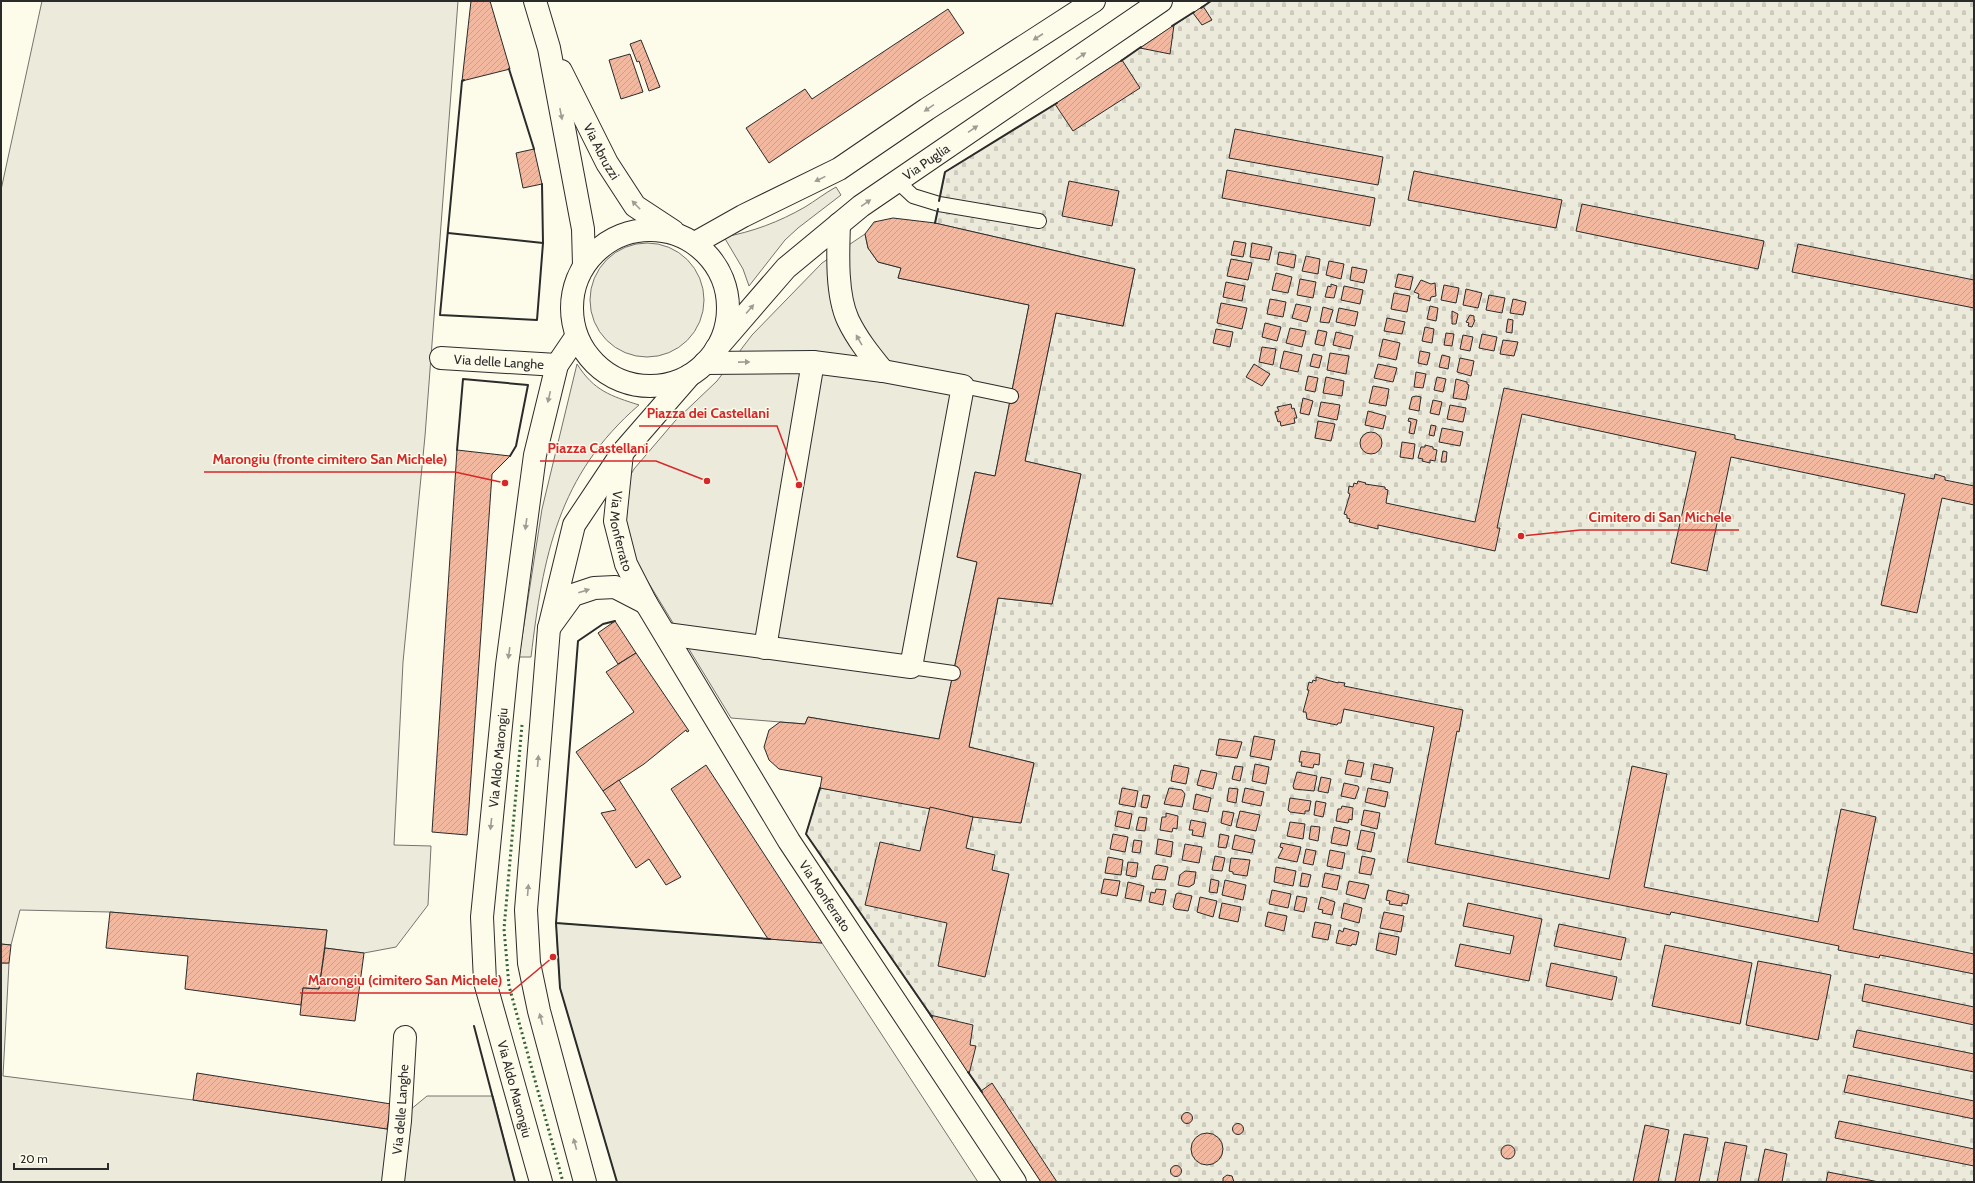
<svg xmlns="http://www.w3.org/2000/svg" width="1975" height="1183" font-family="Cabin,sans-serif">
  <defs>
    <pattern id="cemetery-stones" width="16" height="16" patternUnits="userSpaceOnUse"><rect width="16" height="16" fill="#ecebdb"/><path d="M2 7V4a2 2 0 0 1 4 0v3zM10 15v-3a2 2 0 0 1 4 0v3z" fill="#cbcabc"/></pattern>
    <pattern id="building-hatch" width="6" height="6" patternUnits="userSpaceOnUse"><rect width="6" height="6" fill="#f2b8a0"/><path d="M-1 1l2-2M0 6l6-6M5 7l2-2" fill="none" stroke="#d09e8a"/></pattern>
  </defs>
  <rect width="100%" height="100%" fill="#fdfbea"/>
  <g fill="#ecebdb" stroke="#74746e">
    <polygon points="42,1 458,1 425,436 403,662 394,845 431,846 428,905 396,947 364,953 325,948 327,930 110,912 20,910 11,945 1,944 1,190"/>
    <path d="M836 187 841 195 798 228 785 240 749 286 743 269 724 237C752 232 779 222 805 207 815 201 825 193 836 187Z"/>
    <circle cx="647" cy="300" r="57"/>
    <path d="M577 364C594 391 611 396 639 405 558 475 543 556 531 657H519L542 509Z"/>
    <polygon points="556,923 822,943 978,1182 617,1182 560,988"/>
    <polygon points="1,963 9,963 3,1076 193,1100 387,1129 427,1096 493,1096 515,1182 1,1182"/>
  </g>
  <polygon fill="url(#cemetery-stones)" stroke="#74746e" points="1211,1 1974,1 1974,1182 1041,1182 930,1015 806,834 820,788 1021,823 1034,763 969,747 998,598 1052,604 1081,474 1025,461 1056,313 1123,326 1135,269 935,223 945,172 1055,104"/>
  <polygon fill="#eceadb" stroke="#74746e" points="865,234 868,248 878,262 901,268 898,278 1029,305 995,476 975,472 957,557 977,562 939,739 808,717 805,724 731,718 634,559 620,494 634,469 675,421 717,381 752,335 822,263"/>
  <g fill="url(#building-hatch)" stroke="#2b2b2b">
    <polygon points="471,1 490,1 510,69 462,81"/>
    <polygon points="1203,6 1212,20 1202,25 1193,13"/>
    <polygon points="948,9 964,33 769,163 746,128 805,89 812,99"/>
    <polygon points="1174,25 1170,54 1140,48"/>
    <polygon points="641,40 660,87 649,91 639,61 637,62 630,44"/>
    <polygon points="630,54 643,92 621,99 609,60"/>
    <polygon points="1122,60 1140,88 1073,131 1055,104"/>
    <polygon points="1235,129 1383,157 1378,185 1229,158"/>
    <polygon points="534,149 542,184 523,188 516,153"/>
    <polygon points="1227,170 1375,198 1370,226 1222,198"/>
    <polygon points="1414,171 1562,200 1556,228 1408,200"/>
    <polygon points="1069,181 1119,191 1112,226 1062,216"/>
    <polygon points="1582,204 1764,241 1758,269 1576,231"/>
    <polygon points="893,218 935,223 1135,269 1123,326 1056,313 1025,461 1081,474 1052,604 998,598 969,747 1034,763 1021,823 973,817 820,788 822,777 779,769 769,760 764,747 769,730 780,722 805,724 808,717 939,739 977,562 957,557 975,472 995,476 1029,305 898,278 901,268 878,262 868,248 865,234 874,222"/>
    <polygon points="1234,241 1246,243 1243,257 1231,255"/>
    <polygon points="1252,243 1272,247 1269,260 1250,257"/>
    <polygon points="1798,244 1974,280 1974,308 1792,272"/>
    <polygon points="1279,252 1296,255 1294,268 1277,264"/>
    <polygon points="1306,256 1320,259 1318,274 1302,271"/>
    <polygon points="1231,259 1252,263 1248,280 1227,276"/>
    <polygon points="1329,261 1344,264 1341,279 1326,275"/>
    <polygon points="1352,267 1367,270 1364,283 1350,280"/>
    <polygon points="1276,273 1292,277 1288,293 1272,290"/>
    <polygon points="1398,274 1413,277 1410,290 1395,287"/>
    <polygon points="1300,279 1316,282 1313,298 1297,295"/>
    <polygon points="1421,280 1431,284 1435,283 1436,296 1431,297 1430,301 1418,298 1419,294 1414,292"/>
    <polygon points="1226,282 1245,286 1242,301 1223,297"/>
    <polygon points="1331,284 1337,286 1334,298 1325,297 1328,286 1331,287"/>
    <polygon points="1444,285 1459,288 1456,303 1441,300"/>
    <polygon points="1344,286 1363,290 1360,304 1341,300"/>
    <polygon points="1466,289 1482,293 1478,308 1463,305"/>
    <polygon points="1394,293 1410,296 1407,312 1391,309"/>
    <polygon points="1489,295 1505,298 1502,313 1486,310"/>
    <polygon points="1270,299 1286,302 1283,317 1267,314"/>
    <polygon points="1513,299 1526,302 1523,315 1510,313"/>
    <polygon points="1221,303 1247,308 1242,329 1217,323"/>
    <polygon points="1296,304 1311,307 1307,322 1292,318"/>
    <polygon points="1430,306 1438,308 1436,321 1427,319"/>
    <polygon points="1323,307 1333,310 1329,323 1320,322"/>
    <polygon points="1339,308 1358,312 1355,326 1336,322"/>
    <polygon points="1452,311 1458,314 1456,324 1452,324"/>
    <polygon points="1470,315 1474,316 1474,320 1475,320 1472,327 1468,326 1469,323 1466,322"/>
    <polygon points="1387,318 1405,322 1402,334 1384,331"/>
    <polygon points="1508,319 1513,320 1512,333 1506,332"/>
    <polygon points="1265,323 1281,327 1277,341 1262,337"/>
    <polygon points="1425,327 1434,329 1432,343 1422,341"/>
    <polygon points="1290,328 1306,331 1302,347 1286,343"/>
    <polygon points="1216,329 1233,332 1230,347 1213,343"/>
    <polygon points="1318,330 1327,332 1324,346 1315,344"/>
    <polygon points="1336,332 1353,336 1350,349 1333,345"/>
    <polygon points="1446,333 1454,334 1452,346 1444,345"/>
    <polygon points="1482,334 1497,337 1494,351 1479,348"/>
    <polygon points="1463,335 1473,337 1470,351 1460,349"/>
    <polygon points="1383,339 1400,343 1396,360 1379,356"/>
    <polygon points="1503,340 1518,342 1514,356 1500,354"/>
    <polygon points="1262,347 1276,349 1273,365 1259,362"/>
    <polygon points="1284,351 1302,355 1298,372 1280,368"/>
    <polygon points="1420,351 1430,353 1427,365 1418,363"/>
    <polygon points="1330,353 1349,356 1346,374 1327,370"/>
    <polygon points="1313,354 1322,356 1319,368 1310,366"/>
    <polygon points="1442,355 1450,357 1448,369 1439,367"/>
    <polygon points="1460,358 1474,361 1471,376 1457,372"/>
    <polygon points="1254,364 1270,374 1262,386 1246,377"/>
    <polygon points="1378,364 1397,368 1393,382 1374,378"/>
    <polygon points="1416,372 1426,374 1423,388 1414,387"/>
    <polygon points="1308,376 1318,378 1315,392 1305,390"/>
    <polygon points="1326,377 1344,381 1342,396 1323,393"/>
    <polygon points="1437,377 1446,379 1443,392 1434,390"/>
    <polygon points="1456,379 1467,382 1467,384 1469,385 1466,400 1453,398"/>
    <polygon points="1373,386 1389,389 1386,406 1369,403"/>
    <polygon points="1504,388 1735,435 1735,439 1934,479 1935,474 1945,477 1945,480 1974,486 1974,505 1942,498 1917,613 1881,605 1905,494 1731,457 1707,571 1671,563 1696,452 1522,414 1497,528 1500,528 1495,551 1378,525 1378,529 1349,522 1350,519 1347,518 1347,515 1344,514 1350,494 1348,493 1349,486 1353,487 1354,483 1357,484 1358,481 1366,483 1365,484 1385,487 1385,489 1388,490 1386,503 1475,522"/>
    <polygon points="1416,396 1421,397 1419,411 1409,409 1412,397"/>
    <polygon points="1303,398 1313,401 1309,415 1300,413"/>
    <polygon points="1433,400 1442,402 1439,415 1430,413"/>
    <polygon points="1321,402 1340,405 1337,420 1318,416"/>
    <polygon points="1291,404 1292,409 1294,408 1297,418 1294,418 1295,423 1281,426 1280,421 1278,422 1275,412 1279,411 1277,407"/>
    <polygon points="1450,405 1466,408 1463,422 1447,419"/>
    <polygon points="1368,411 1386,416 1383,429 1365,425"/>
    <polygon points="1409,418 1417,420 1414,434 1409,433 1411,422 1408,421"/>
    <polygon points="1318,421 1335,424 1331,441 1315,438"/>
    <polygon points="1431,425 1436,426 1434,436 1429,435"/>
    <polygon points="1442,428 1463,432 1460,446 1439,442"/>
    <circle cx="1371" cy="443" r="11"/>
    <polygon points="1402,442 1415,444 1413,459 1400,457"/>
    <polygon points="1425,445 1433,447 1433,449 1437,450 1435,461 1430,460 1430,463 1422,461 1423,459 1418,458 1421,447 1425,447"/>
    <polygon points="457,450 510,456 492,474 467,835 432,832"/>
    <polygon points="1443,451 1447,452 1446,462 1441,462"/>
    <polygon points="615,621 636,653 618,664 598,633"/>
    <polygon points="636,653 689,731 687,732 686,730 644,764 603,791 576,752 634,712 606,672"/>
    <polygon points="1316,677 1338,683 1338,682 1345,683 1344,686 1463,710 1459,732 1457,731 1435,844 1609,879 1632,766 1667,774 1644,887 1818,922 1841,809 1876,817 1853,929 1974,954 1974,974 1880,955 1879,958 1838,950 1839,946 1671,912 1670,915 1407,862 1434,727 1344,709 1341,723 1338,723 1337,725 1307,719 1306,712 1303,712 1309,690 1307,690 1309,682 1312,683 1313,680 1316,681"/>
    <polygon points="1254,736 1275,740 1271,760 1250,756"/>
    <polygon points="1219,739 1242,742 1237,758 1216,755"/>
    <polygon points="1301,751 1320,754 1319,765 1314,764 1313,768 1301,766 1302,762 1299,762"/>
    <polygon points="1348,760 1364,763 1361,777 1345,774"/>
    <polygon points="1255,764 1269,767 1266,784 1252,781"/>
    <polygon points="1374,764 1393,768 1390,783 1371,779"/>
    <polygon points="706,765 822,943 768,939 671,789"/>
    <polygon points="1174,765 1189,768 1186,784 1171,781"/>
    <polygon points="1235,766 1243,767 1240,781 1232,779"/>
    <polygon points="1201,770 1217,773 1213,789 1197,785"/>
    <polygon points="1297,772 1317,776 1314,791 1294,789 1293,786"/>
    <polygon points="1321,777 1331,779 1328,793 1318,791"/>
    <polygon points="619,780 681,877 666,885 649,859 636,868 601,813 616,810 603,791"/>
    <polygon points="1344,783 1358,786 1359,788 1355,799 1341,796"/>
    <polygon points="1122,788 1138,791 1135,807 1119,804"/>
    <polygon points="1169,788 1182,790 1185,794 1182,807 1164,804"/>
    <polygon points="1229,788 1238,789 1236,803 1227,801"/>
    <polygon points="1245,788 1264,792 1261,806 1242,802"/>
    <polygon points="1368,788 1388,792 1385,807 1365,802"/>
    <polygon points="1196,794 1211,798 1208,812 1193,809"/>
    <polygon points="1143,795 1150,796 1147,808 1141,807"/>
    <polygon points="1290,798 1311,801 1309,811 1305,811 1305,814 1290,812 1288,810"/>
    <polygon points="1316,801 1326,803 1323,817 1314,815"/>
    <polygon points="1342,806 1353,808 1352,820 1349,819 1348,823 1336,821 1338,809 1341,809"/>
    <polygon points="930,807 973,817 966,848 995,855 992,870 1009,874 985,977 938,966 947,923 865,905 880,842 920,851"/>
    <polygon points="1364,810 1380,813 1377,829 1361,825"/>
    <polygon points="1118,811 1132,814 1129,829 1115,826"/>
    <polygon points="1223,811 1234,813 1231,826 1221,823"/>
    <polygon points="1240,811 1260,815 1256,831 1236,827"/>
    <polygon points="1166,813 1178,816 1177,829 1173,828 1172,832 1160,830 1162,817 1166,817"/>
    <polygon points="1139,817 1147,818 1145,831 1136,830"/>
    <polygon points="1191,820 1206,823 1203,837 1192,835 1193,830 1189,830"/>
    <polygon points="1290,822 1305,824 1303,839 1287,836"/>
    <polygon points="1311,826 1320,827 1318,841 1309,839"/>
    <polygon points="1334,827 1350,831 1347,846 1331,843"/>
    <polygon points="1361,830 1375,833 1371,852 1357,849"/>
    <polygon points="1113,834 1128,837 1125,852 1110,849"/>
    <polygon points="1220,834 1229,836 1226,848 1218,847"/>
    <polygon points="1235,835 1255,840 1252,853 1232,849"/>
    <polygon points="1158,839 1173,842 1171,857 1156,854"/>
    <polygon points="1134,840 1142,841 1140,853 1132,852"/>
    <polygon points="1281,843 1301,847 1297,862 1278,858 1283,848 1280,847"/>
    <polygon points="1185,844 1202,847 1199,863 1182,860"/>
    <polygon points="1306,849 1316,851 1313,865 1303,863"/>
    <polygon points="1330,850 1345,853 1342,869 1327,866"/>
    <polygon points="1215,856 1225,858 1222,871 1212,870"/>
    <polygon points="1362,856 1375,859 1371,875 1359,873"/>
    <polygon points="1108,857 1123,860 1121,875 1105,873"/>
    <polygon points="1231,858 1250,860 1247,876 1233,874 1233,872 1229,871"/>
    <polygon points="1128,862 1138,863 1136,877 1126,875"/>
    <polygon points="1158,865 1168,867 1165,880 1152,879 1155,866"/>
    <polygon points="1276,867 1296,871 1293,886 1274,882"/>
    <polygon points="1185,871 1196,872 1194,884 1189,887 1178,885 1180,875"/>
    <polygon points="1302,873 1311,875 1308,887 1300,886"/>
    <polygon points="1325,873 1340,876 1337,890 1322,887"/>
    <polygon points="1104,879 1120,881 1117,896 1101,893"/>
    <polygon points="1211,879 1219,881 1217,893 1209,892"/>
    <polygon points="1225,880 1246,885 1243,900 1222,895"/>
    <polygon points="1349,881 1369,885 1365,899 1346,894"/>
    <polygon points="1128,882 1144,886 1141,901 1125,898"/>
    <polygon points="1156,889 1166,890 1163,905 1149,902 1151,892 1155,893"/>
    <polygon points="1272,890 1291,894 1288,908 1269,904"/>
    <polygon points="1388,890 1409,895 1407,904 1402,903 1402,906 1389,904 1390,901 1386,900"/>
    <polygon points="1178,893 1192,896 1188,911 1175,909 1173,907 1176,894"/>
    <polygon points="1297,896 1307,898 1304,912 1294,910"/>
    <polygon points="1200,897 1217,901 1213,917 1197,912"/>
    <polygon points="1321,897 1335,902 1332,915 1322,913 1323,910 1318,909"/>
    <polygon points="1222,903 1241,907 1238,922 1219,918"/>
    <polygon points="1344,903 1362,908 1359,923 1341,918"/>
    <polygon points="1468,903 1542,919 1529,981 1455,966 1460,944 1510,954 1514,936 1463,926"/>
    <polygon points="110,912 327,930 319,989 303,988 301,1005 185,989 188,956 106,948"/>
    <polygon points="1268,912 1287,916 1284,931 1265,926"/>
    <polygon points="1384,912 1404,916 1401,932 1380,928"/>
    <polygon points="1315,922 1331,925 1328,940 1312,937"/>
    <polygon points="1559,924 1626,938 1621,960 1554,946"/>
    <polygon points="1344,928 1359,932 1356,945 1352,944 1351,946 1336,943 1339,930 1343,932"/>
    <polygon points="1379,933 1399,937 1396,955 1376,950"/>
    <polygon points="1,944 11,945 9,963 1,963"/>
    <polygon points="1665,945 1752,963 1740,1024 1652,1006"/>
    <polygon points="325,948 364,953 355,1021 300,1015 303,988 319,989"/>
    <polygon points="1758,961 1831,975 1818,1040 1746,1025"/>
    <polygon points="1551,963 1617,977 1612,1000 1546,986"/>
    <polygon points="1865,984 1974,1007 1974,1025 1862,1001"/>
    <polygon points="930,1015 973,1025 970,1045 976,1046 969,1074"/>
    <polygon points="1857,1030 1974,1054 1974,1072 1853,1047"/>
    <polygon points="197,1073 391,1104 387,1129 193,1100"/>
    <polygon points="1848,1075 1974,1101 1974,1119 1844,1092"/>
    <polygon points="992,1083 1057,1182 1041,1182 981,1091"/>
    <circle cx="1187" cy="1118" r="5.5"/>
    <polygon points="1839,1121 1974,1149 1974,1166 1835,1138"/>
    <circle cx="1238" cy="1129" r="5.5"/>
    <polygon points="1645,1125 1669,1130 1658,1182 1633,1182"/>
    <circle cx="1207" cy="1149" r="16"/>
    <polygon points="1684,1134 1708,1138 1699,1182 1675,1182"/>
    <polygon points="1725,1142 1747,1146 1740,1182 1717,1182"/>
    <circle cx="1508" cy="1152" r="7"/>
    <polygon points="1765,1149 1787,1154 1782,1182 1758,1182"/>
    <circle cx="1176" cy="1171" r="5.5"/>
    <polygon points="1828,1172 1879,1182 1826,1182"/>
    <polygon points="1227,1175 1232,1176 1234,1182 1223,1182 1223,1178"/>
  </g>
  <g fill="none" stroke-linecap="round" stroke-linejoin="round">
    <g stroke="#2b2b2b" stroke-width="16">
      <g id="lane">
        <polyline points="897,181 913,196 939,204 1039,221"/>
        <polyline points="963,386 1011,396"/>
        <polyline points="911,667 953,673"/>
      </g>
    </g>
    <g stroke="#2b2b2b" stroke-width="24">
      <g id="street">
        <path d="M839 224C838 252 836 294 848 320 857 339 870 355 883 371"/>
        <path id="s1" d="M441 358 557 365"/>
        <path id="s2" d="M622 453 615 521 626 564 646 603 789 841 1015 1182"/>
        <polyline points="549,628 573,595 594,588 615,587 646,603"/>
        <polyline points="666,634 911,667 963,386 883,371 813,362 705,363"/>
        <polyline points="765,648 813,362"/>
        <path id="s3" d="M393 1182 400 1121 405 1037"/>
      </g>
    </g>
    <g stroke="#2b2b2b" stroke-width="24">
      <g id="secondary">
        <polyline points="535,1 549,48 583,229 584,265"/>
        <path id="s4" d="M561 71 607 163 635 206 673 231"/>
        <circle cx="650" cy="308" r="78"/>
        <polyline points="695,243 743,216 839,169 927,109 1094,1"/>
        <path id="s5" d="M716 349 786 268 861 206 1161 1"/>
        <path id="s6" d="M541 1182 485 982 482 917 507 665 535 455 557 365 576 337"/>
        <polyline points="585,1182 539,1011 529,963 526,910 549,628 574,525 622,453 689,376"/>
      </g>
    </g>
    <use href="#lane" stroke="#fdfbea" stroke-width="14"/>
    <use href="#street" stroke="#fdfbea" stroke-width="22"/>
    <use href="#secondary" stroke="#fdfbea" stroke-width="22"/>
    <polyline stroke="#34623c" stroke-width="3" stroke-dasharray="2 3" stroke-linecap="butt" points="522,725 504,929 509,986 563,1182"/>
    <g stroke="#2b2b2b" stroke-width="2">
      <polyline points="1201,8 1211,1"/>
      <polyline points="1172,26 1194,12"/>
      <polyline points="1121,61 1141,47"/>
      <polyline points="509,69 534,149"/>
      <polyline points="464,80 462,81 440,315 537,320 543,243 542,184"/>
      <polyline points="939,201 945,172 1057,103"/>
      <polyline points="935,223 938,209"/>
      <polyline points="448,233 543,243"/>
      <polyline points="457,450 463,379 528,385 516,446 510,456"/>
      <polyline points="615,621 603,624 578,641 556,923 770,939"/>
      <polyline points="820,788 806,834 932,1017"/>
      <polyline points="556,923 560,988 617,1182"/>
      <polyline points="474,1026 515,1182"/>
      <polyline points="968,1072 982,1092"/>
    </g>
  </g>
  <defs><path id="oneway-solid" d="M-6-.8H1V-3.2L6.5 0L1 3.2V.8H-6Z"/></defs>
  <g fill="#9e9d94">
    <use href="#oneway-solid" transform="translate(1038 37) rotate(147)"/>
    <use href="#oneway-solid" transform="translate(1081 56) rotate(-34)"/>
    <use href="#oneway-solid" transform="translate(929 108) rotate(146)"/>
    <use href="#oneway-solid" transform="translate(561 114) rotate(79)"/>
    <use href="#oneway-solid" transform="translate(973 129) rotate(-34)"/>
    <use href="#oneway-solid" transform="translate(820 179) rotate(154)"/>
    <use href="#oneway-solid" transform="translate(866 203) rotate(-35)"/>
    <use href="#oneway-solid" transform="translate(636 205) rotate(-134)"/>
    <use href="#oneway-solid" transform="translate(750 309) rotate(-49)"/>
    <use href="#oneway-solid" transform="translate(859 340) rotate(-120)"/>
    <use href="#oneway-solid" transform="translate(744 362) rotate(-1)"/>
    <use href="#oneway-solid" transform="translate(549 397) rotate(103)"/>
    <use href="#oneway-solid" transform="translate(526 524) rotate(98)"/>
    <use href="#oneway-solid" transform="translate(584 591) rotate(-18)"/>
    <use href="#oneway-solid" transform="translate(509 653) rotate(98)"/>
    <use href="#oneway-solid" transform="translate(538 761) rotate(-85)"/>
    <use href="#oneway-solid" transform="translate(491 824) rotate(96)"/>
    <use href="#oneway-solid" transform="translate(528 890) rotate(-85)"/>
    <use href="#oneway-solid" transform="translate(541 1019) rotate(-105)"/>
    <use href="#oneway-solid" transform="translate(575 1144) rotate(-105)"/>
  </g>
  <g text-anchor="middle" stroke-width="3" stroke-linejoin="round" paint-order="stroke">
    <g font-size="13" fill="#2b2b2b" stroke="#fdfbea">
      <text dy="5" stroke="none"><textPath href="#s4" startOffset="90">Via Abruzzi</textPath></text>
      <text dy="5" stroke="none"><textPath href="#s5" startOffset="283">Via Puglia</textPath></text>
      <text dy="5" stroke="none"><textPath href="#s1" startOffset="58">Via delle Langhe</textPath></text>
      <text dy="5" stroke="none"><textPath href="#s2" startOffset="79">Via Monferrato</textPath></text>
      <text dy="5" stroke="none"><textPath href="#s6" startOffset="433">Via Aldo Marongiu</textPath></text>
      <text dy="5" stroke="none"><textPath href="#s2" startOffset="500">Via Monferrato</textPath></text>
      <text transform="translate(515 1089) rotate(75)" y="5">Via Aldo Marongiu</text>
      <text dy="5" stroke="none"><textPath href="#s3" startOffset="73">Via delle Langhe</textPath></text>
    </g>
  </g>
  <path fill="none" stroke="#d62828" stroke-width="1.5" d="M799 485L777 426H639M707 481L656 461H540M505 483L455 472H204M1521 536L1580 530H1739M553 957L510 993H300"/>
  <g fill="#d62828" stroke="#fdfbea" stroke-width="1.5">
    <circle cx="799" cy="485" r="4"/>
    <circle cx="707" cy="481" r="4"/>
    <circle cx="505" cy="483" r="4"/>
    <circle cx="1521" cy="536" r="4"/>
    <circle cx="553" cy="957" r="4"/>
  </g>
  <g font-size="14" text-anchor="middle" font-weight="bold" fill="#d62828" stroke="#fdfbea" stroke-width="3" stroke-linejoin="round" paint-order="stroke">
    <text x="708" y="418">Piazza dei Castellani</text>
    <text x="598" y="453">Piazza Castellani</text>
    <text x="330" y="464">Marongiu (fronte cimitero San Michele)</text>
    <text x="1660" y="522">Cimitero di San Michele</text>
    <text x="405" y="985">Marongiu (cimitero San Michele)</text>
  </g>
  <rect width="1975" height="1183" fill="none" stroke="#2b2b2b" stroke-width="4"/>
  <path d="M14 1163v6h94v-6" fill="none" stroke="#2b2b2b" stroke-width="2"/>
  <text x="20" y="1163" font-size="12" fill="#2b2b2b" stroke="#fdfbea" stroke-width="3" paint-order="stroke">20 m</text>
</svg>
